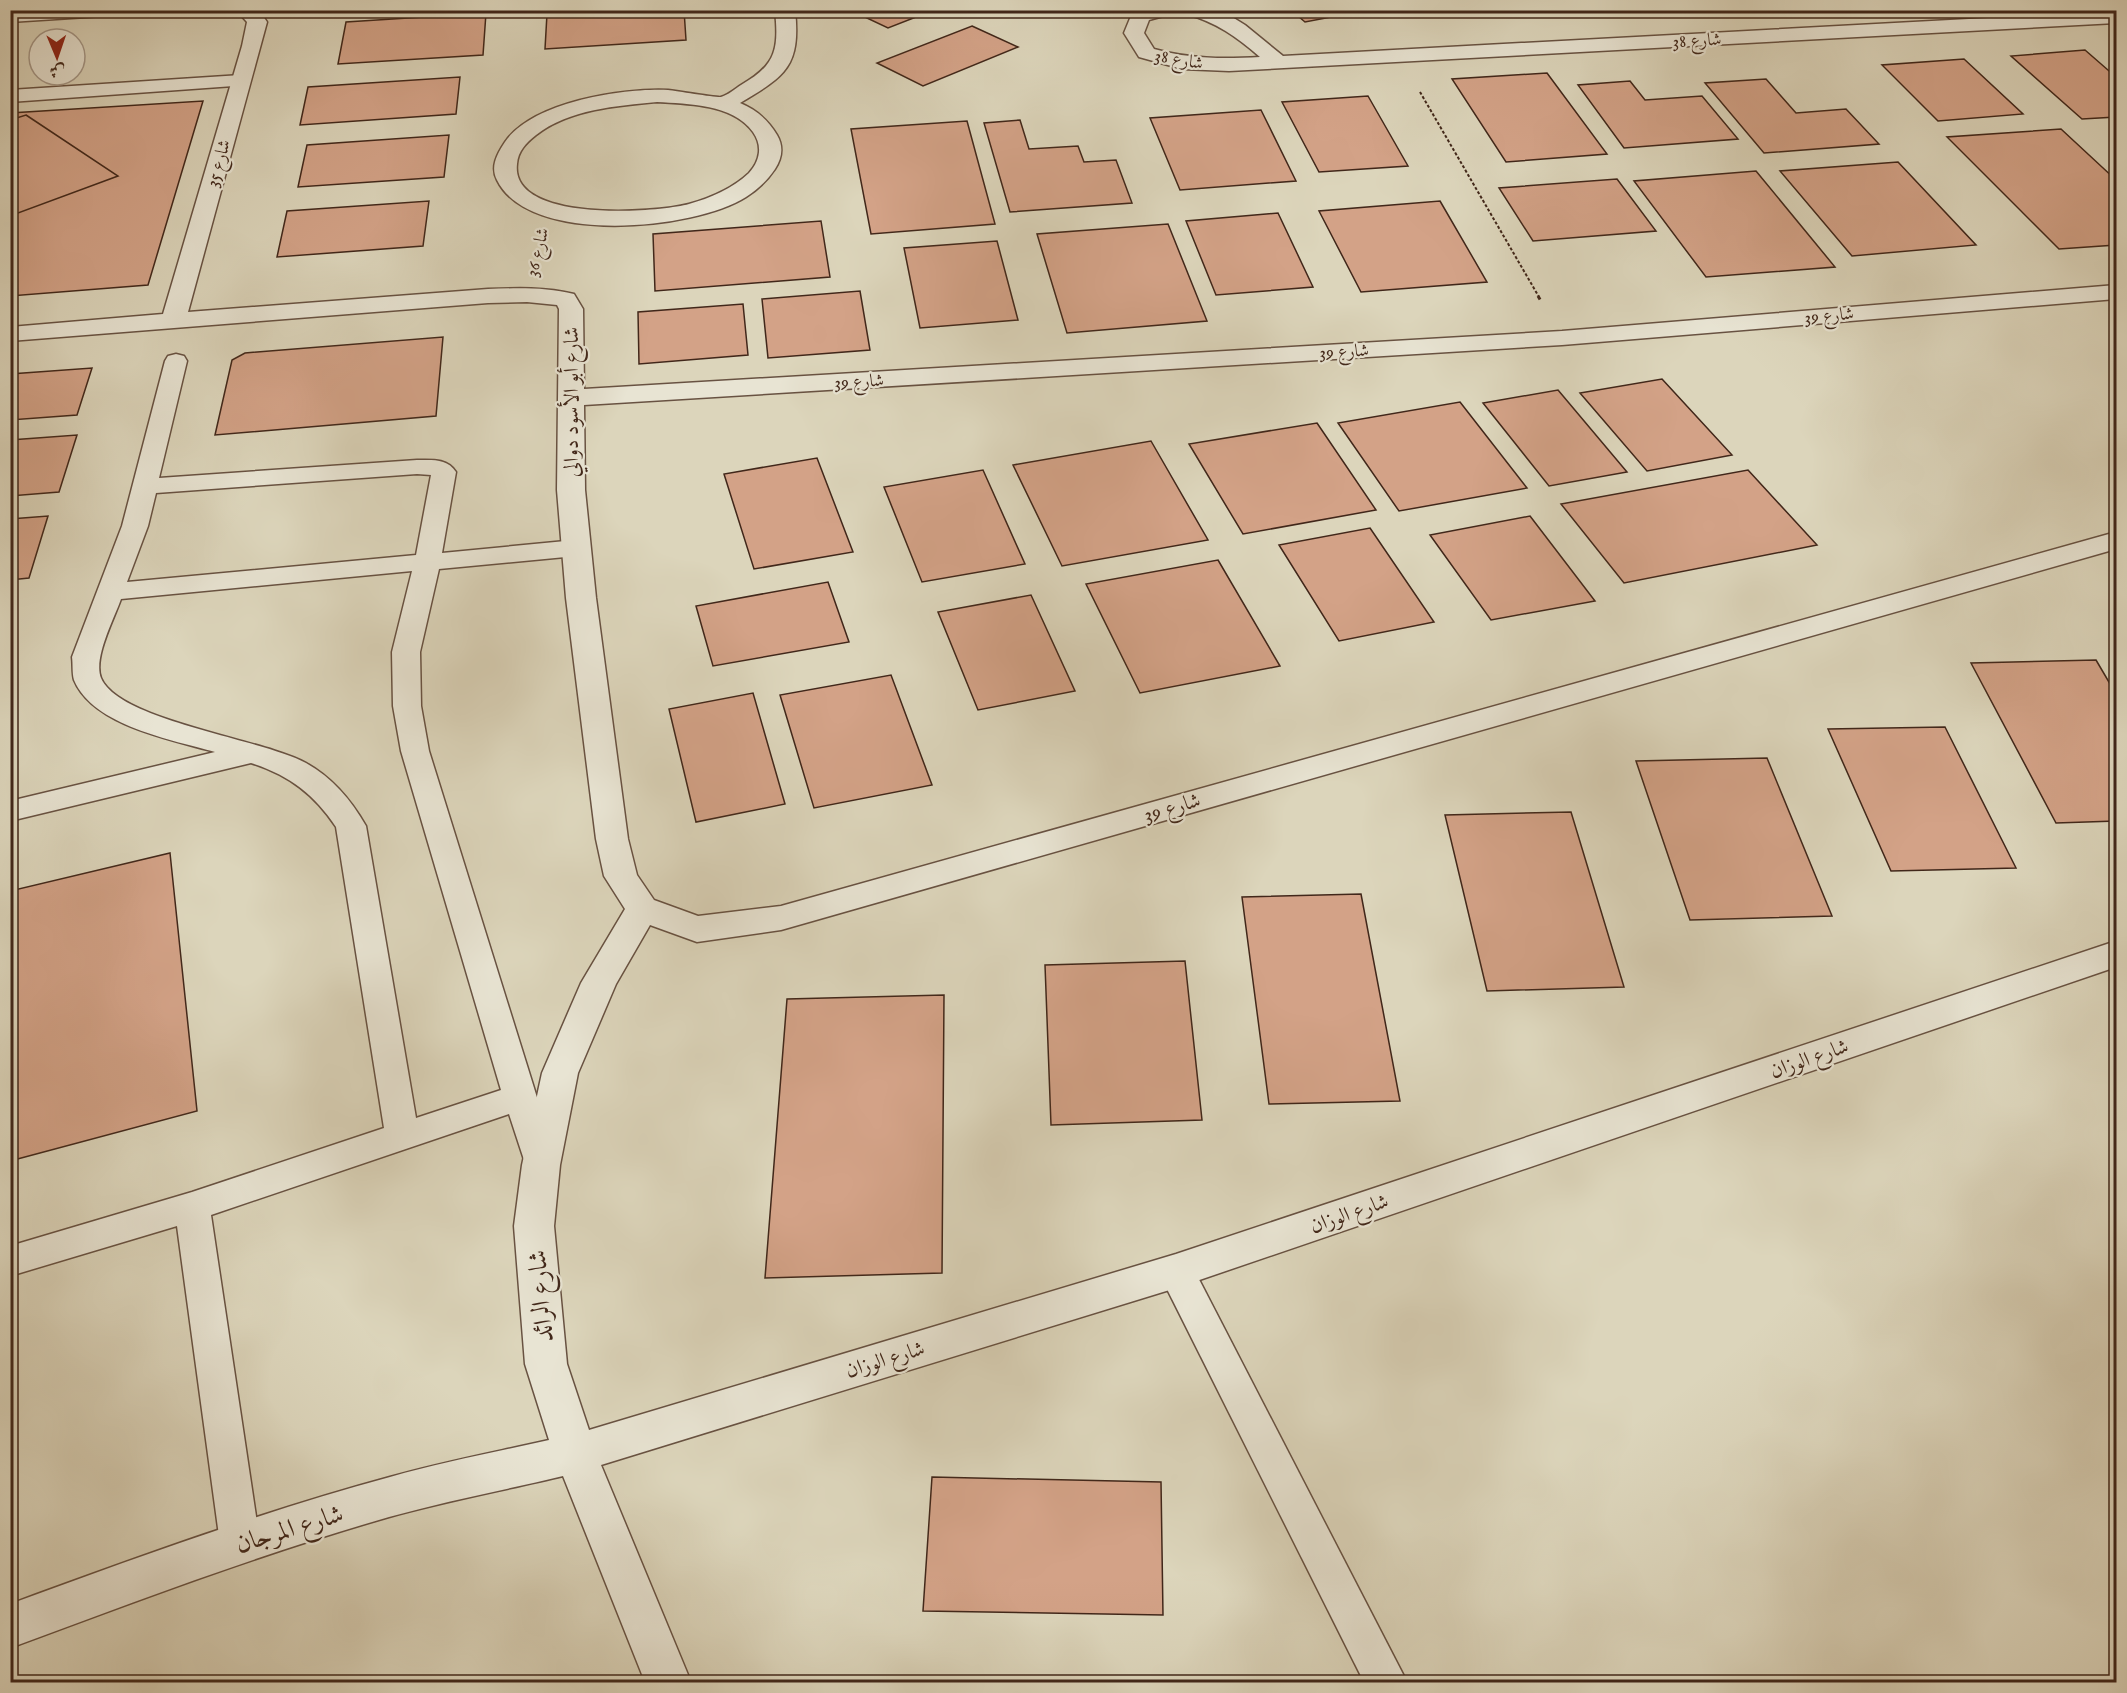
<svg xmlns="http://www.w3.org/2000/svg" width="2127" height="1693" font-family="'IM FELL English',Amiri,serif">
  <rect width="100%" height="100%" fill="#dcd5bb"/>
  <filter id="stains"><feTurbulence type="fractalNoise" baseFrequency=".00333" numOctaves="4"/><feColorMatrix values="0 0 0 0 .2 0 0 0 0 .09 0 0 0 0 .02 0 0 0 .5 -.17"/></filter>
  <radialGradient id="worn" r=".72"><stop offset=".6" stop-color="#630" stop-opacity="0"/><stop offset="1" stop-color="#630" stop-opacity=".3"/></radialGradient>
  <g fill="#d3a287" stroke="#41271a" stroke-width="1.5">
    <polygon points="597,10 684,10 686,40 545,49 547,14"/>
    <polygon points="850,10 934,10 888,28"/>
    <polygon points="1291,10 1368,10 1305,22"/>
    <polygon points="486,13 483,55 338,64 346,22"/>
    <polygon points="972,26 1018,47 923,86 877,63"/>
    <polygon points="2085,50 2116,77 2116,117 2082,119 2011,56"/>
    <polygon points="1964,59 2023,114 1938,121 1882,65"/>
    <polygon points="1547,73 1607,154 1506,162 1452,79"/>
    <polygon points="460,77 456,114 300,125 308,87"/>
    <polygon points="1766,79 1796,113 1846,109 1879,144 1764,153 1705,83"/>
    <polygon points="1630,81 1645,100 1702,96 1738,139 1624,148 1578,85"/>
    <polygon points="1368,96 1408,166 1319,172 1282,102"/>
    <polygon points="203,101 148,285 10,296 10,113"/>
    <polygon points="1261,110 1296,181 1180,190 1150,118"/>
    <polygon points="26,115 118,176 10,216 10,120"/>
    <polygon points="1020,120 1029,149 1078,146 1084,162 1116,160 1132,203 1010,212 984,123"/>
    <polygon points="967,121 995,224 871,234 851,129"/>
    <polygon points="2061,129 2116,180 2116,245 2059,249 1947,137"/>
    <polygon points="449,135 444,177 298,187 307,145"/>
    <polygon points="1898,162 1976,245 1852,256 1780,171"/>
    <polygon points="1756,171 1835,267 1706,277 1634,181"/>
    <polygon points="1617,179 1656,231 1533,241 1499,188"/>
    <polygon points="429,201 423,246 277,257 287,211"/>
    <polygon points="1440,201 1487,282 1361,292 1319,211"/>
    <polygon points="1278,213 1313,287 1216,295 1186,221"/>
    <polygon points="821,221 830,277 655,291 653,234"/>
    <polygon points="1168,224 1207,321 1067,333 1037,234"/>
    <polygon points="997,241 1018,320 920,328 904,248"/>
    <polygon points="860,291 870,350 768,358 762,299"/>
    <polygon points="743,304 748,355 639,364 638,312"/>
    <polygon points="443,337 436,416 215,435 232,360 245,353"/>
    <polygon points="92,368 77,415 10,420 10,374"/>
    <polygon points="1662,379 1732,455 1647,471 1580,393"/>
    <polygon points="1558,390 1627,472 1549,486 1483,403"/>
    <polygon points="1460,402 1527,488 1399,511 1338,423"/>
    <polygon points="1317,423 1376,510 1243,534 1189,444"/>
    <polygon points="77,435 59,492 10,496 10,440"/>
    <polygon points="1151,441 1208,540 1062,566 1013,465"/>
    <polygon points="817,458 853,552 754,569 724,474"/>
    <polygon points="983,470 1025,564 922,582 884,487"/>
    <polygon points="1748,470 1817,545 1624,583 1561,504"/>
    <polygon points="48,516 29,578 10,580 10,519"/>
    <polygon points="1530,516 1595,601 1491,620 1430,535"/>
    <polygon points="1370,528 1434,622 1339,641 1279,545"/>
    <polygon points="1218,560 1280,666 1140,693 1086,584"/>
    <polygon points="828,582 849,642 713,666 696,606"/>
    <polygon points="1031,595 1075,691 978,710 938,612"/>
    <polygon points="2096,660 2116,694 2116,821 2056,823 1971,663"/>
    <polygon points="891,675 932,785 814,808 780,695"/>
    <polygon points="753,693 785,804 696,822 669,709"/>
    <polygon points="1945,727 2016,868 1891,871 1828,729"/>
    <polygon points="1767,758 1832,916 1690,920 1636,761"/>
    <polygon points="1571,812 1624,987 1487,991 1445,815"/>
    <polygon points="170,853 197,1111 10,1161 10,891"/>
    <polygon points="1361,894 1400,1101 1269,1104 1242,897"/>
    <polygon points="1185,961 1202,1120 1051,1125 1045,965"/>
    <polygon points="944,995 942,1273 765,1278 787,999"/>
    <polygon points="932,1477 1161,1482 1163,1615 923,1611"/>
  </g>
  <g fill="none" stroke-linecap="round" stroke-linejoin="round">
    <g stroke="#685242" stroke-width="3">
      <g id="lane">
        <polygon points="241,75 248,77 250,81 248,85 10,102 10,90"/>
        <path d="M176 354 184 356 187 361 159 478 417 460C432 460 447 458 456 472L442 553 576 540 585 543 589 548 585 553 576 556 439 569 420 652 421 706 429 751 558 1165 553 1175 541 1179 529 1175 509 1114 211 1215 260 1543 254 1556 240 1562 226 1556 220 1543 177 1226 10 1276V1246L192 1192 384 1128 336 827C315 795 289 775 251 763L10 821V801L215 752C173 740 93 726 74 680 72 673 73 664 72 657L122 526 165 361 168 356ZM417 474 431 475 416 555 127 582 148 526 156 493ZM412 571 392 652 393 706 401 751 501 1090 416 1118 366 826C351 800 333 778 306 763 263 739 119 721 101 678 93 658 114 619 121 599Z"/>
        <polygon points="1176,1256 1189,1260 1407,1682 1364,1682 1158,1271 1163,1260"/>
      </g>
    </g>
    <g stroke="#685242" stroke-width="3">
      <g id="street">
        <polygon points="10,10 112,10 110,14 103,16 10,22"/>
        <path d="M236 10H259L267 22 188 312 488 289C517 288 546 287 574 294L583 309 584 389 1562 331 2116 285V299L1562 345 584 405 585 490 596 598 628 839 637 875 654 900 698 916 781 906 2116 532V549L781 930 697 942 650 925 616 984 578 1073 560 1165 554 1226 567 1364 589 1430 1176 1254 2116 941V967L1176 1288 601 1465 691 1682H645L563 1476C505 1490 446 1501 389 1517 261 1554 136 1601 10 1648V1604C136 1558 261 1512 390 1477 442 1462 496 1452 549 1440L525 1364 514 1226 522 1165 542 1073 581 983 625 909 604 876 596 839 566 598 557 490 559 309 557 305 527 302 488 303 10 341V327L163 314 242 46 247 22Z"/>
        <path d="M775 10H795C801 67 785 76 740 103 757 110 768 120 777 135 784 147 782 158 775 169 767 181 757 190 746 197 694 230 529 246 497 180 490 167 497 154 505 142 533 102 621 88 668 90 677 91 718 98 721 97 728 95 735 89 741 85 776 65 779 50 775 10ZM657 102C688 104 733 104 753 132 763 146 760 161 749 173 732 189 710 198 689 204 655 213 510 223 517 164 518 151 526 143 536 135 569 109 617 106 657 102Z"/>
        <path d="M1139 10H1173L1171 14 1149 20 1144 33 1154 49C1190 59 1222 59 1260 57 1237 37 1216 22 1186 14L1184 10 1224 12 1245 25 1283 56 2116 11V23L1229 71 1182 69 1139 57 1124 33 1131 16Z"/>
      </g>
    </g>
    <polyline stroke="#41271a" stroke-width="2" stroke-dasharray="3 2" stroke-linecap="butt" points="1420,92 1539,297"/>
    <polyline stroke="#41271a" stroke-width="3" stroke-dasharray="4 2" stroke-linecap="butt" points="1538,296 1541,301"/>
    <use href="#lane" fill="#e8e4d3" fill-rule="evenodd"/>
    <use href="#street" fill="#e8e4d3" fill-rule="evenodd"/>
  </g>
  <g text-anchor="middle" stroke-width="4.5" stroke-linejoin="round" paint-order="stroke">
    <g font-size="18" fill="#41271a" stroke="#e8e4d3">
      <text transform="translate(1697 40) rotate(-3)" y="6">شارع 38</text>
      <text transform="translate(1179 59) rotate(10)" y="6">شارع 38</text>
      <text transform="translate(218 163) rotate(-74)" y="6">شارع 35</text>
      <text transform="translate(537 252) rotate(-76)" y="6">شارع 36</text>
      <text transform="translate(1829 315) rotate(-5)" y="6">شارع 39</text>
      <text transform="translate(1344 351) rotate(-3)" y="6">شارع 39</text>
      <text transform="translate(859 381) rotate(-3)" y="6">شارع 39</text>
    </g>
    <g font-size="21" fill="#41271a" stroke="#e8e4d3">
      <text transform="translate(571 402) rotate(-90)" y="7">شارع أبو الأسود دوالي</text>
      <text transform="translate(1172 807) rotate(-16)" y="7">شارع 39</text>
      <text transform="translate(1809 1058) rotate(-19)" y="7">شارع الوزان</text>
      <text transform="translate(1349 1213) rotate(-19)" y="7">شارع الوزان</text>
      <text transform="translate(885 1359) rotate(-17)" y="7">شارع الوزان</text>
    </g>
    <g font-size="26" fill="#41271a" stroke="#e8e4d3">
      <text transform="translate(540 1296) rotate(-95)" y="9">شارع الرائد</text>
      <text transform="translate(289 1528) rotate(-17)" y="9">شارع المرجان</text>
    </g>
  </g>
  <rect width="2127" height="1693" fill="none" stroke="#dcd5bb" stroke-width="36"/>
  <rect x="12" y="12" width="2103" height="1669" fill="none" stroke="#41271a" stroke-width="3"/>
  <rect x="18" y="18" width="2091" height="1657" fill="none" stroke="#41271a" stroke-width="1.5"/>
  <g transform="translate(57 57) rotate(178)"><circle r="28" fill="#e8e4d3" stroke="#a59889" stroke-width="1.5"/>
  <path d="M0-4.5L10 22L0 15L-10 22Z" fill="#8f2418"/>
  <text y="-9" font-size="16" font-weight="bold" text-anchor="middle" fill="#41271a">ش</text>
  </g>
  <rect width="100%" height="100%" filter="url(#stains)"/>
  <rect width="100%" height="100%" fill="url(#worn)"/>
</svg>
